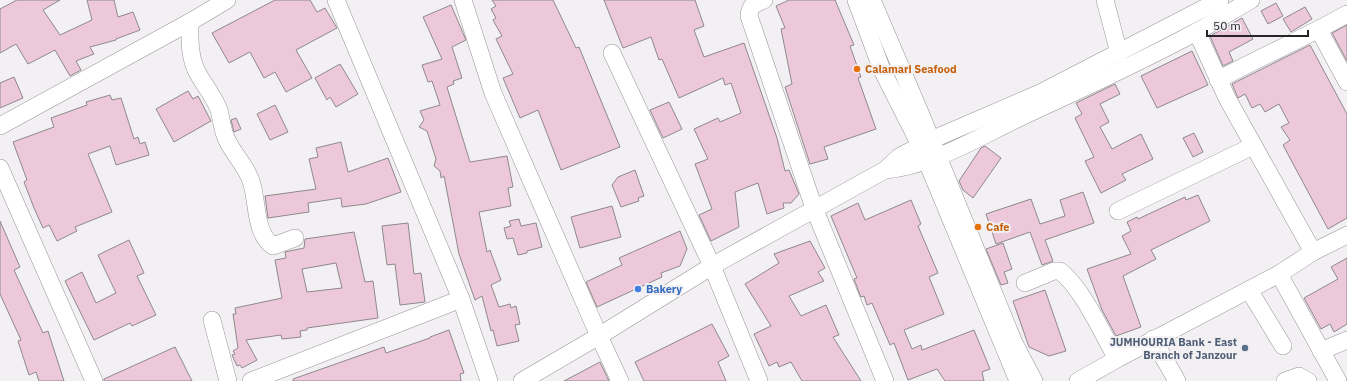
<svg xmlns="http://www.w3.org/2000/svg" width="1347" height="381" font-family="'IBM Plex Sans',sans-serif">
  <rect width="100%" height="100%" fill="#f3f0f4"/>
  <g fill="#edc8da" stroke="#8e898b" fill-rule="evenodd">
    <polygon points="17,0 60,0 43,10 60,35 92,20 87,0 114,0 118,17 133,12 140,30 116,39 116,40 90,47 94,54 76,61 81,70 70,76 55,50 28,64 16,44 0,53 0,9"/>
    <polygon points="275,0 310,0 317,12 325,8 337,28 296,50 312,78 286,92 275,72 264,78 250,52 229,63 212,33"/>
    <polygon points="492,0 553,0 576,48 579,47 620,147 561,170 538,110 520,118 503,78 513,74 496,39 502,36 493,20 496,18 491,9 496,6"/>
    <polygon points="604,0 695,0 704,26 694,30 704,57 744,43 777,138 785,171 789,170 799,194 791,203 783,203 784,208 767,214 758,183 735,192 739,227 711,241 699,215 712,209 695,164 708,159 694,129 718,118 720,122 741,113 731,83 725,85 723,78 679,98 662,59 659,60 651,37 623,48"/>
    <polygon points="789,0 835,0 854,45 850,46 861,77 858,78 876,129 824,147 828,159 810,164 785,87 792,84 781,29 785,28 776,6"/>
    <polygon points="1276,3 1283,16 1268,24 1261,11"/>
    <polygon points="451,5 466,40 452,47 462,78 453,81 454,84 447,87 470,162 507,156 513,187 508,188 511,206 479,212 487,252 490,250 501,280 491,285 499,307 510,304 511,308 516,306 520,324 515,325 519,341 497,346 493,330 491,331 482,296 475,300 459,254 444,176 441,178 440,171 434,166 436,159 427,131 419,127 424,120 420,111 440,105 432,81 428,82 422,65 442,59 423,17"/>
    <polygon points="1305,7 1312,19 1291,32 1283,19"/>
    <polygon points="1242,18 1253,39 1229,52 1233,61 1223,66 1210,36"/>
    <polygon points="1347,25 1347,61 1332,33"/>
    <polygon points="1310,45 1347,114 1347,218 1328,229 1283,145 1290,140 1281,127 1289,123 1279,104 1265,112 1260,104 1252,108 1245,94 1238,98 1232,84"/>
    <polygon points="1192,51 1208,85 1157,108 1141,76"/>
    <polygon points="340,64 358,94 336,107 330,97 327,100 315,78"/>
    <polygon points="14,77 23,98 0,108 0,83"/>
    <polygon points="1115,84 1120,94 1100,104 1109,122 1100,127 1112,149 1141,134 1153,159 1122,174 1126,180 1101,193 1085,161 1094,157 1075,118 1082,114 1076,103"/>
    <polygon points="188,91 193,99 198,96 211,121 174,142 156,109"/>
    <polygon points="110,95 112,100 121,98 134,139 138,137 140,144 145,142 149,155 116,165 110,146 88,154 112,212 75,227 77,231 57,241 49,225 43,228 34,208 24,182 27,180 13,142 54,127 51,118 87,105 86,102"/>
    <polygon points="669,102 682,129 663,138 650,110"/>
    <polygon points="275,105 288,132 270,140 257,114"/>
    <polygon points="236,118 241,129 234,132 231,120"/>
    <polygon points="1194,133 1203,152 1193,157 1183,138"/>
    <polygon points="341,142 348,172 388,158 401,192 366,204 342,207 341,198 308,203 309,212 268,218 265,196 316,189 309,159 318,157 316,148"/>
    <polygon points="985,146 1001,158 973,198 963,190 959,181 981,148"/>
    <polygon points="635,170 644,196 638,198 639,201 621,207 612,185 618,177"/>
    <polygon points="1083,192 1094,223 1045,240 1053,261 1042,265 1030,232 996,244 986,214 1031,199 1040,224 1065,216 1060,200"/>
    <polygon points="1198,195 1210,221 1151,250 1156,259 1123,276 1141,327 1116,336 1102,310 1087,269 1131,254 1122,236 1131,231 1127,222 1137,217 1138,219 1185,197 1186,200"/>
    <polygon points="911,200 921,224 918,226 938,273 929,277 944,314 904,330 912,349 921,345 922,350 974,330 990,369 982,372 984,381 945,381 937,369 908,380 894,343 890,345 872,303 867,305 864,296 861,297 860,295 854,279 857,278 831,216 858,203 865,220"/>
    <polygon points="612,206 621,237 580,248 571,217"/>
    <polygon points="519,219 521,226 536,223 542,247 527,251 527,253 518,255 513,238 507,239 504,228 511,226 509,221"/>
    <polygon points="0,221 20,267 14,270 43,333 48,331 64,381 39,381 36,372 29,375 18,341 21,340 0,294"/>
    <polygon points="408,223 414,274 421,273 425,302 400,305 395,264 387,265 382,226"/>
    <polygon points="680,231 687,249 680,266 661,273 662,277 597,307 586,282 622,265 619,258"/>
    <path d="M354 232 365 282 373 281 378 318 307 328V330L300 331 301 337 282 339 281 335 246 340 257 360 242 368 240 365 237 366 232 355 235 354 233 351 238 348 233 314H236L235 308 282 298 275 260 286 258 285 252 304 248 305 239ZM336 263 342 288 307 292 302 269Z"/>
    <polygon points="129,240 144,273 137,276 156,315 132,326 130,323 94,340 65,281 82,272 96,303 116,293 98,255"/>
    <polygon points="810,241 825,268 818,272 824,281 789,296 801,316 826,305 839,335 833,337 861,381 802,381 791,362 779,367 777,362 769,366 754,334 771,326 745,284 779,263 774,254"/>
    <polygon points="1003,243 1012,269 1004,272 1008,283 1001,285 986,249"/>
    <polygon points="1347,258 1347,324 1334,332 1330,324 1321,329 1304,298 1338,279 1331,267"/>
    <polygon points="1045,290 1066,351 1049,356 1029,347 1013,301"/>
    <polygon points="712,324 729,356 718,362 726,381 644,381 635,362"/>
    <polygon points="449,330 464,373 460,374 461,381 293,381 293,379 384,347 386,353 430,338 430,337"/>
    <polygon points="175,347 192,381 104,381 104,379"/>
    <polygon points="600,362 609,381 564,381"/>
  </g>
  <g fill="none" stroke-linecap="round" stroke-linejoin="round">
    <g stroke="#979397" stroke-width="18">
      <g id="minor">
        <polyline points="336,0 461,299 489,381"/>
        <polyline points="463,0 493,93 599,336 620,381"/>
        <path d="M764 0C754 4 750 5 749 16L814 208 885 381"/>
        <polyline points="856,0 882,70 920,145 1018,381"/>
        <polyline points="872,0 919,110 1014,343 1034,381"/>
        <polyline points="1105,0 1119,53"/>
        <path d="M190 22C190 39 189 54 196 70 203 84 214 96 219 110 222 121 222 132 228 142 235 156 246 166 251 181 258 201 254 233 273 246L295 238"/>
        <polyline points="1319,30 1347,82"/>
        <polyline points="1197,32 1227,98 1313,252"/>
        <polyline points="612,53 712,266 759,381"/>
        <path d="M1218 80C1260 57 1305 38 1347 14"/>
        <polyline points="0,126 190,22 227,0"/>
        <polyline points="0,168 94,381"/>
        <path d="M885 170C932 166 977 138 1019 118 1079 90 1139 63 1196 32 1215 22 1233 10 1251 0"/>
        <polyline points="1118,211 1253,146"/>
        <polyline points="1279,274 1338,381"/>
        <path d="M1025 283 1054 271H1060C1083 289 1102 333 1117 359"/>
        <polyline points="1249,290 1283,346"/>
        <polyline points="212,320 228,381"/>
        <polyline points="1153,339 1177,381"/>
        <polyline points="1321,351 1347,340"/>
        <polyline points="251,381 461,299"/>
        <polyline points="522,381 599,336 712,266 885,170 899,157 931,140 1040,93 1220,0"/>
        <polyline points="1078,381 1117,359 1279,274 1313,252 1347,235"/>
        <polyline points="1285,381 1299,376 1308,381"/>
      </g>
    </g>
    <use href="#minor" stroke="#fff" stroke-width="17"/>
  </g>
  <g fill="#e8710a" stroke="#f3f0f4" stroke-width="1.5">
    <circle cx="857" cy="69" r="4"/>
    <circle cx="978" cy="227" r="4"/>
  </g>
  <circle fill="#3f7fe0" stroke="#f3f0f4" stroke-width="1.5" cx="638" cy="289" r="4"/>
  <circle fill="#5c6f8a" stroke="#f3f0f4" stroke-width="1.5" cx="1245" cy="348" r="4"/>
  <g text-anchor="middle" stroke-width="4" stroke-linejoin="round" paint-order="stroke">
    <g font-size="11" font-weight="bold" fill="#c56008" stroke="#f3f0f4" text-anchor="start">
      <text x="865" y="73">Calamari Seafood</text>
      <text x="986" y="231">Cafe</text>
    </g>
    <g font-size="11" font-weight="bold" fill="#366cbe" stroke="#f3f0f4" text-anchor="start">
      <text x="646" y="293">Bakery</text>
    </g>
    <g font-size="11" font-weight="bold" fill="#4e5e75" stroke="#f3f0f4" text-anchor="end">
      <text x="1237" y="346">JUMHOURIA Bank - East<tspan x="1237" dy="13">Branch of Janzour</tspan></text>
    </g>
  </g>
  <path d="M1207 30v6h101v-6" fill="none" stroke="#272527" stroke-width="2"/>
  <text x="1213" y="30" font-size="12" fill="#272527" stroke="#f3f0f4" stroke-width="3" paint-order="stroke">50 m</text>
</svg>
